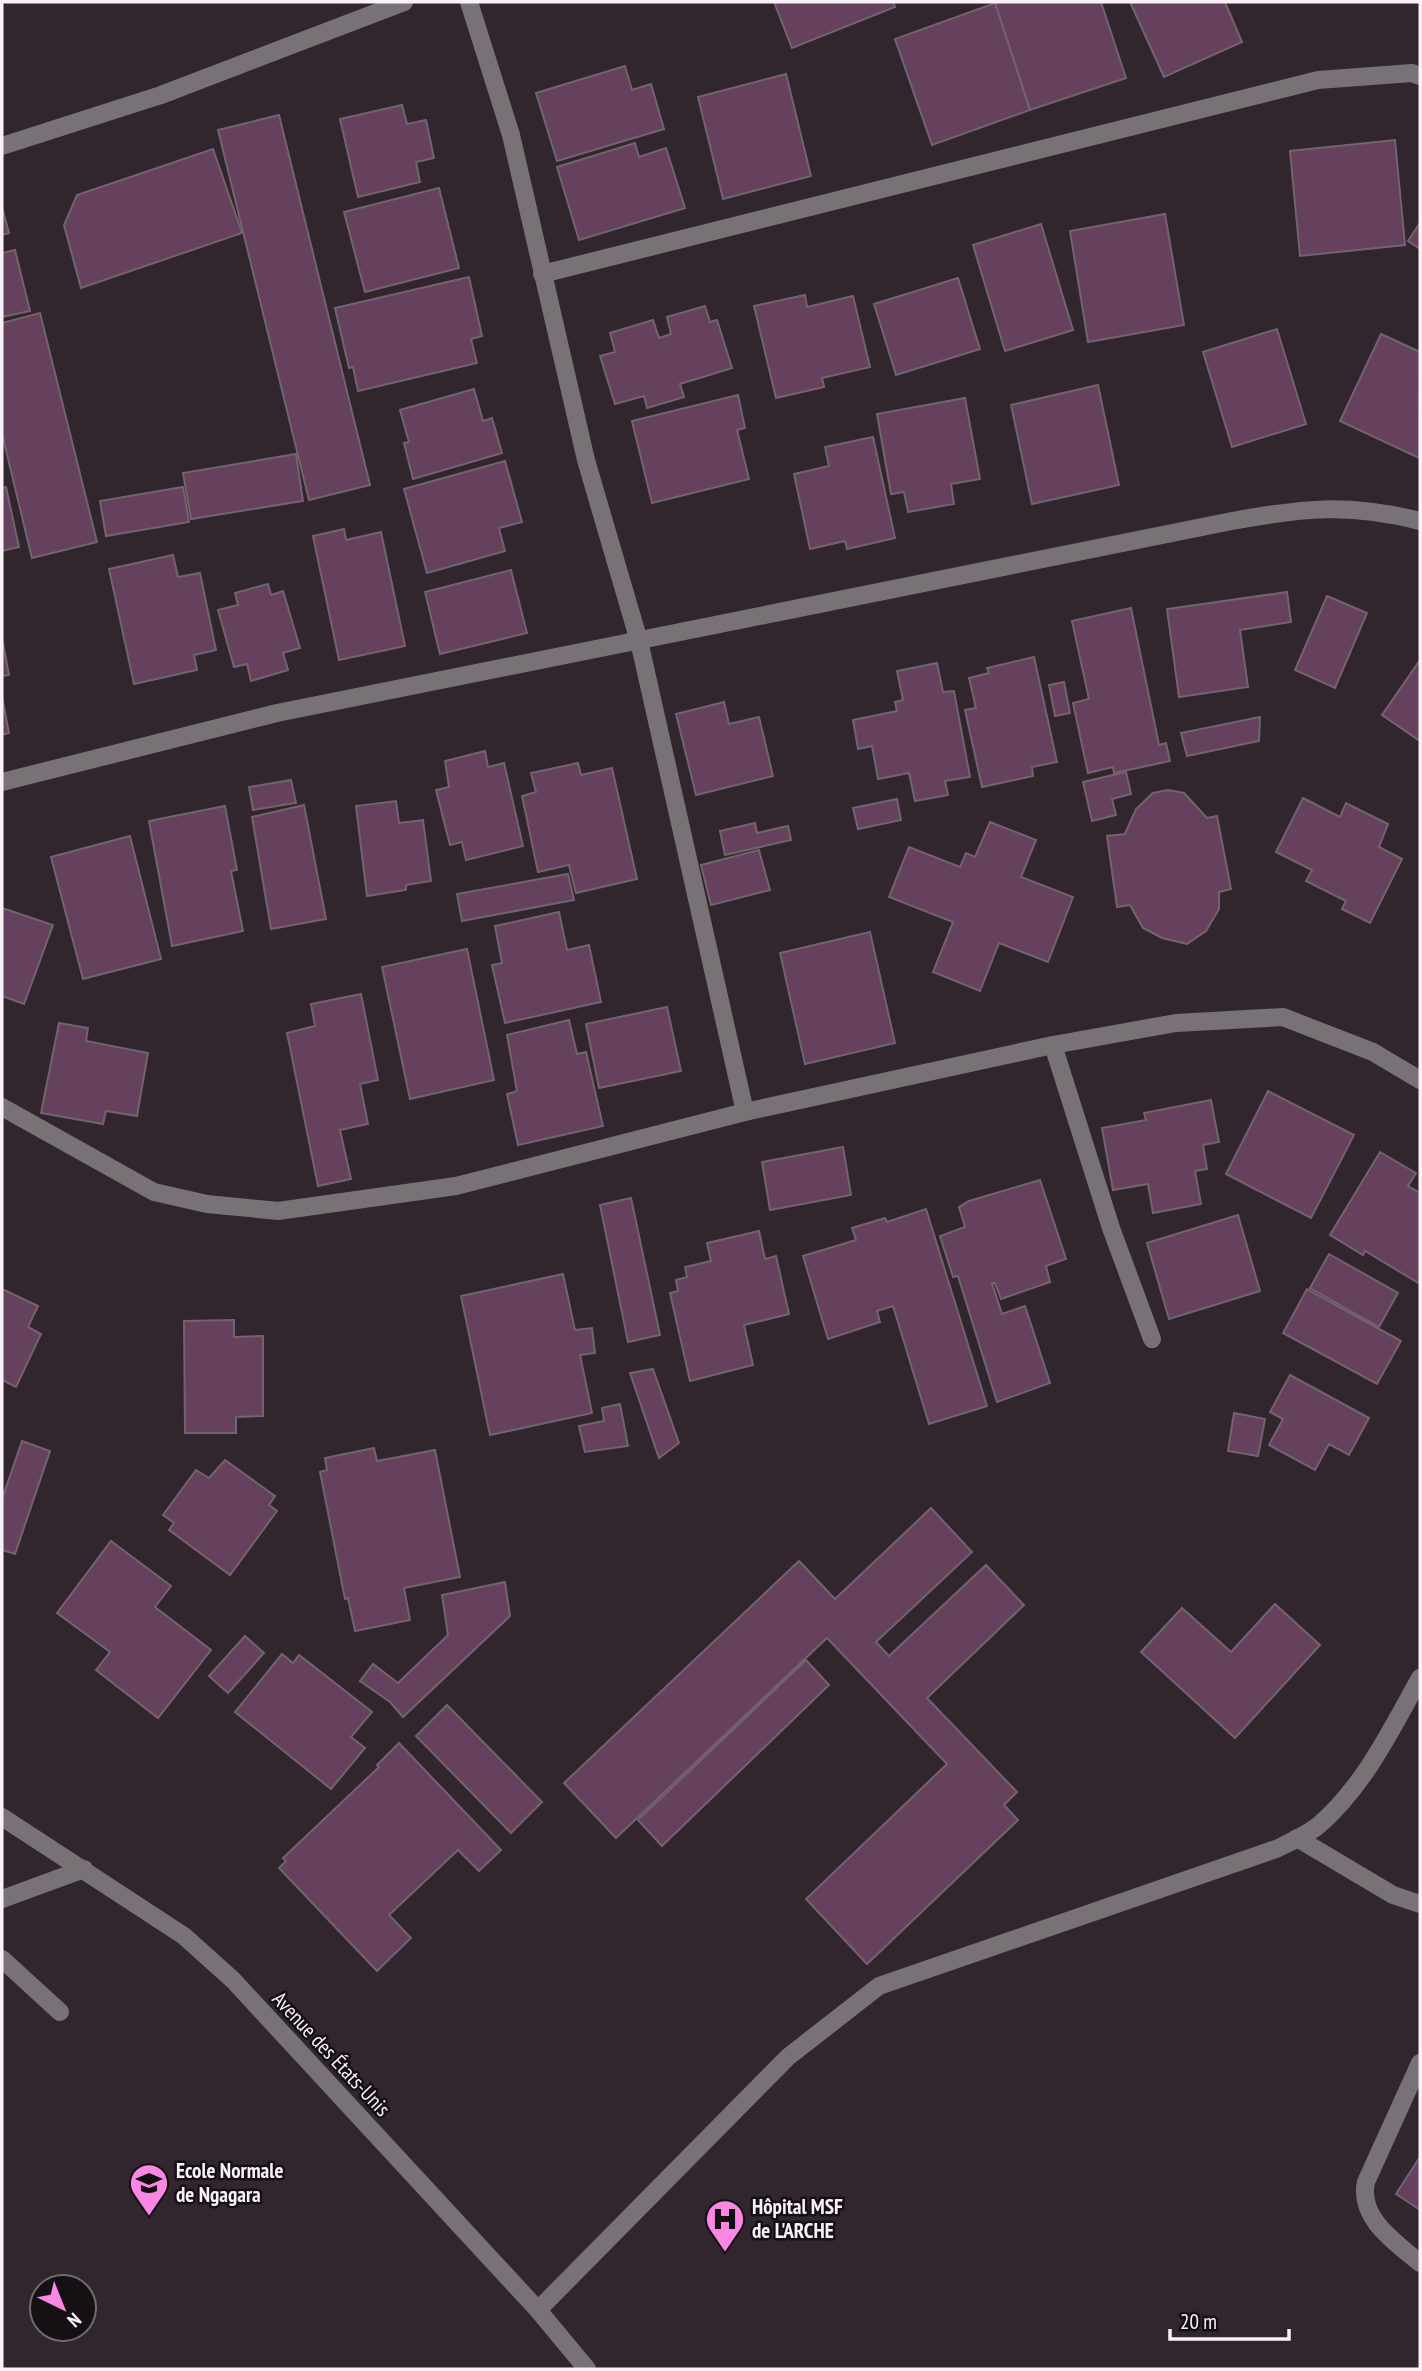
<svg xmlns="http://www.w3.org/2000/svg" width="1422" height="2371" font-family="'PT Sans Narrow',sans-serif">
  <rect width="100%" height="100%" fill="#31252e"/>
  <g fill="#65415d" stroke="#72636e" stroke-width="2">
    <polygon points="774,2 893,2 895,7 792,48"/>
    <polygon points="998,2 1101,2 1126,78 1030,110 995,3"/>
    <polygon points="1130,2 1225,2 1242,42 1164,77"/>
    <polygon points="995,3 1030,110 932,145 895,39"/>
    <polygon points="625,66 632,90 651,84 664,129 557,161 536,93"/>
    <polygon points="786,74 811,176 723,199 698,97"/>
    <polygon points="402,105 407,124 426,120 434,158 416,162 420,182 358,197 340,119"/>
    <polygon points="279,115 370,485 309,500 218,130"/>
    <polygon points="1395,140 1405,245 1300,256 1290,151"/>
    <polygon points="635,143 639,157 666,148 685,208 579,240 557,167"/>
    <polygon points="213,149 242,233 81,288 64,225 77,195"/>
    <polygon points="439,188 459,268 365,292 344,212"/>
    <polygon points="2,207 9,233 2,235"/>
    <polygon points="1165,214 1184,325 1088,342 1070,231"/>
    <polygon points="1420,223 1420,249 1408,241"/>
    <polygon points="1041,224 1073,330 1005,351 973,245"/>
    <polygon points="15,250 30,311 2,317 2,253"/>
    <polygon points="469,277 482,336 471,339 477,363 358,391 353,367 349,368 335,308"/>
    <polygon points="958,278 980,349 896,375 874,304"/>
    <polygon points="805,295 807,307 853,296 870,367 822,378 824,387 776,398 754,306"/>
    <polygon points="705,306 710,322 717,320 732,368 680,384 684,397 647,408 644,396 615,404 600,356 615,352 610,333 653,320 659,338 671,334 667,317"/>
    <polygon points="40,313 97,542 32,558 2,434 2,323"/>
    <polygon points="1277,329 1306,424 1232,447 1203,352"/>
    <polygon points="1381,334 1420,352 1419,458 1340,421"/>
    <polygon points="1098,385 1119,485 1032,504 1011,405"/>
    <polygon points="474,389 483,421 492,418 502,453 413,479 404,443 409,442 400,410"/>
    <polygon points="738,395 745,428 737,430 749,479 652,503 632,421"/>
    <polygon points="965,398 980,479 951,484 954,504 908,512 904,492 891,494 877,414"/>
    <polygon points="873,437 895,538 847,549 845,541 810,549 794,474 829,466 825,447"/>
    <polygon points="296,454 303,501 191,519 183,473"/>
    <polygon points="505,461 522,522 499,528 505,551 427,573 404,489"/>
    <polygon points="6,487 19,547 2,551 2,488"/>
    <polygon points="183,487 189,522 106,536 100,501"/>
    <polygon points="344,529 346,540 381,532 405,646 339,660 313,536"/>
    <polygon points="173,555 178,577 200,573 216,650 194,655 197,670 134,684 109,569"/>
    <polygon points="511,570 527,633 440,654 425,592"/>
    <polygon points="268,584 271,595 283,591 300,648 283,653 288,670 251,681 247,664 234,667 218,610 238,605 235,593"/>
    <polygon points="1287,592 1291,622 1240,630 1248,687 1179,697 1167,609"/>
    <polygon points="1327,596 1367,613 1335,688 1295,670"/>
    <polygon points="1131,608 1159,745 1166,743 1170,761 1114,773 1113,767 1088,773 1073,703 1089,699 1072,621"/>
    <polygon points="2,638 9,675 2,676"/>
    <polygon points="1034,657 1057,762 1032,767 1033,776 982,787 965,710 976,708 969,678 989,673 987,668"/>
    <polygon points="1420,660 1420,741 1382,715"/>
    <polygon points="937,663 943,692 954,691 970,777 945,781 948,795 915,801 909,773 878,779 872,746 858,749 853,720 897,711 895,702 903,700 897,671"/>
    <polygon points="1064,682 1070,713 1055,716 1049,685"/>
    <polygon points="2,697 9,733 2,735"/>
    <polygon points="724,702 729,724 759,717 773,776 696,795 676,714"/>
    <polygon points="1260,717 1259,741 1187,756 1181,733"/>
    <polygon points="485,751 488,767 504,763 523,846 466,860 462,842 450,845 436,790 449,787 445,761"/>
    <polygon points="578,763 581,775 612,768 637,879 576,893 569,865 538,872 522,796 536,792 531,773"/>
    <polygon points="1126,772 1131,794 1112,799 1116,815 1092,821 1083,782"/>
    <polygon points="291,780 296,803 253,810 249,787"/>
    <polygon points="1168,790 1184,793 1207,818 1217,816 1231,889 1219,892 1219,909 1206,931 1187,944 1162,938 1143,928 1130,905 1117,907 1107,836 1125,834 1136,809 1153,793"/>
    <polygon points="1303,798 1340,817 1346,803 1388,824 1379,847 1402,859 1370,923 1342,909 1346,901 1306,881 1312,870 1276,852"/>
    <polygon points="897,799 901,820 858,829 853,808"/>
    <polygon points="396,801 399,823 423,820 431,881 406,885 406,890 367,896 356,806"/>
    <polygon points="304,805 326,919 271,929 252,817"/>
    <polygon points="225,806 237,870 231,871 243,931 172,946 149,821"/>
    <polygon points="990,822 1036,840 1021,877 1073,897 1048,962 999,943 980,991 933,972 953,922 889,897 909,847 960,867 966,853 975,857"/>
    <polygon points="755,823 757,833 788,826 791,840 725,855 720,831"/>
    <polygon points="130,836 161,959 83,979 51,857"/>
    <polygon points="759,850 770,890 711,905 701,865"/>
    <polygon points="568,874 574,900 462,921 457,894"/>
    <polygon points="2,908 53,925 24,1004 2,996"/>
    <polygon points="559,912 567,950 589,945 601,1002 505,1023 492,965 502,963 495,926"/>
    <polygon points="870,932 895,1043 805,1064 780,953"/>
    <polygon points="467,949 494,1080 410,1099 382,967"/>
    <polygon points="361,994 378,1080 360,1084 368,1124 340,1130 351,1179 318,1186 287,1033 315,1026 311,1004"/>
    <polygon points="667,1007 681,1071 599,1088 586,1024"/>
    <polygon points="569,1020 577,1054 586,1052 603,1126 518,1145 507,1094 517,1091 507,1035"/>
    <polygon points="59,1023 88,1028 86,1041 148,1053 137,1116 106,1111 103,1124 41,1113"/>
    <polygon points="1268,1091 1354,1135 1311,1218 1226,1174"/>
    <polygon points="1211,1100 1219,1142 1203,1145 1207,1169 1195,1171 1201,1204 1153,1213 1148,1184 1113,1190 1102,1128 1146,1120 1144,1113"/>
    <polygon points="843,1147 851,1195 770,1210 762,1162"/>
    <polygon points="1380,1152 1416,1173 1408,1186 1420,1193 1420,1284 1365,1251 1363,1255 1330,1235"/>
    <polygon points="1040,1180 1066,1259 1046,1266 1050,1282 1001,1299 995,1283 992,1283 1002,1314 1025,1306 1050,1383 997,1402 958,1276 953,1277 940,1236 965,1227 959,1207 969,1201"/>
    <polygon points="631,1198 660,1335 628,1342 600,1205"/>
    <polygon points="926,1209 987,1406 929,1424 893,1306 877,1311 880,1322 828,1339 803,1256 856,1240 852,1228 885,1218 887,1222"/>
    <polygon points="1238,1215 1260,1291 1169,1319 1147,1243"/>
    <polygon points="759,1231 765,1259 776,1256 789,1314 744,1325 753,1365 690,1381 670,1293 678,1291 676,1280 687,1277 685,1267 711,1261 707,1243"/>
    <polygon points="1329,1254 1398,1293 1379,1327 1310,1288"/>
    <polygon points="563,1274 575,1330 592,1328 595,1353 580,1355 592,1413 490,1435 461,1296"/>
    <polygon points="2,1289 38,1306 28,1327 41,1334 16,1387 2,1380"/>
    <polygon points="1307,1289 1401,1341 1377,1384 1283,1333"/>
    <polygon points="234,1320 234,1337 263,1336 263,1416 236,1417 236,1433 185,1433 184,1321"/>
    <polygon points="653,1369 679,1443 659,1458 630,1373"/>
    <polygon points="1290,1375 1369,1418 1349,1455 1329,1444 1315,1470 1269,1445 1283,1419 1270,1412"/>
    <polygon points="620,1404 628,1446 585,1452 579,1426 604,1421 602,1408"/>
    <polygon points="1234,1413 1265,1419 1258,1456 1228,1451"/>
    <polygon points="22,1441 50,1451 15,1554 2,1550 2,1499"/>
    <polygon points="374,1448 377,1461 435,1450 460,1577 404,1588 410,1620 355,1631 348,1598 345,1599 320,1472 327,1470 325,1458"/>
    <polygon points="225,1460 275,1496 269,1505 277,1511 230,1575 169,1530 174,1523 163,1515 196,1470 209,1478"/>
    <polygon points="931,1508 972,1552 876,1642 889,1656 986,1565 1024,1605 927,1698 1017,1792 1004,1805 1018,1820 867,1964 806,1899 947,1764 827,1638 616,1838 564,1783 799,1561 835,1599"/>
    <polygon points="111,1541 171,1586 155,1607 211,1650 158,1718 96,1670 110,1652 57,1613"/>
    <polygon points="505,1582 510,1616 403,1717 390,1702 360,1681 373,1664 398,1683 448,1635 442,1595"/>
    <polygon points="1275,1604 1320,1645 1235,1738 1141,1652 1182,1608 1231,1652"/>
    <polygon points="245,1636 264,1653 228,1693 209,1676"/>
    <polygon points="282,1654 293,1663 299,1655 372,1712 351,1737 365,1748 331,1789 235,1712"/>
    <polygon points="806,1660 829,1685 662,1846 638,1820"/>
    <polygon points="447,1705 542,1802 511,1833 416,1736"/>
    <polygon points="399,1743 501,1850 479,1871 458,1850 389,1915 411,1938 377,1971 279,1868 286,1861 283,1858 379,1767 377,1765"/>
    <polygon points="1420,2157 1420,2210 1396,2194"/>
  </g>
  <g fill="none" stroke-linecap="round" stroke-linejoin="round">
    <g stroke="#787176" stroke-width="18">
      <polyline points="469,2 511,135 586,460 639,641 745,1112"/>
      <polyline points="2,146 161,95 404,2"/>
      <polyline points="542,274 1318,80 1412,73 1420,76"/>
      <path d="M2 782 277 713 1232 521C1303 508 1349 503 1420 521"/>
      <polyline points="1053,1045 1111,1228 1152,1339"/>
      <polyline points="2,1107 154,1192 207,1204 278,1211 456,1186 745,1112 1053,1045 1176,1023 1283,1017 1373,1052 1420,1080"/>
      <polyline points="2,1817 184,1936 233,1980 538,2310 587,2369"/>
      <polyline points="1297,1838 1393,1895 1420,1904"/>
      <polyline points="2,1899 84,1869"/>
      <polyline points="2,1959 60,2012"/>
      <path d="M1420 2063 1366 2182C1358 2218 1395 2242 1420 2263"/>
      <path d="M538 2310 788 2057 879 1986 1276 1849C1290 1842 1307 1835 1319 1825 1364 1786 1391 1730 1420 1678"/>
    </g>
  </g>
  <defs>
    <g id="school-pin" transform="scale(2.0125)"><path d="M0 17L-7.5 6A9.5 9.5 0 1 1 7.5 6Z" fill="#fc86e3" stroke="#151014"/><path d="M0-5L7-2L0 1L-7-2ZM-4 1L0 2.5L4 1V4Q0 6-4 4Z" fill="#111"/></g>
    <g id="hospital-pin" transform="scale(2.0125)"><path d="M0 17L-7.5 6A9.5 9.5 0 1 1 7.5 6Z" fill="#fc86e3" stroke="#151014"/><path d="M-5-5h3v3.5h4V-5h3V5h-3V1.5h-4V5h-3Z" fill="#111"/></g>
  </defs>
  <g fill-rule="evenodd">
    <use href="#school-pin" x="149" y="2183"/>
    <use href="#hospital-pin" x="725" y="2219"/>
  </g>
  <g text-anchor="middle" stroke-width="5" stroke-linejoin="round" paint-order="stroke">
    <g font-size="21" fill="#f9f1f7" stroke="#151014">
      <text transform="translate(331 2054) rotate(47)" y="7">Avenue des États-Unis</text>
    </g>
    <g font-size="21" font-weight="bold" fill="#f9f1f7" stroke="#151014" text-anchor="start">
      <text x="176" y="2178">Ecole Normale<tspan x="176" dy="24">de Ngagara</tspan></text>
      <text x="752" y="2214">Hôpital MSF<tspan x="752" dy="24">de L'ARCHE</tspan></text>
    </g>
  </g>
  <rect width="1422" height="2371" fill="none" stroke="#f9f1f7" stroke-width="7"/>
  <g transform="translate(63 2308) rotate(137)"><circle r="33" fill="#151014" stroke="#706a6f" stroke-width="2"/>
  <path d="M0-5L12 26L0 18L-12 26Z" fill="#fc86e3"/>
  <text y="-10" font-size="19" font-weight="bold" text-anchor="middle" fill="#f9f1f7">N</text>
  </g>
  <path d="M1170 2329v10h119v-10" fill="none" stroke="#f9f1f7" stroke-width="3.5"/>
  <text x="1180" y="2329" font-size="21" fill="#f9f1f7" stroke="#151014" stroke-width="5" paint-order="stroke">20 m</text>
</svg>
